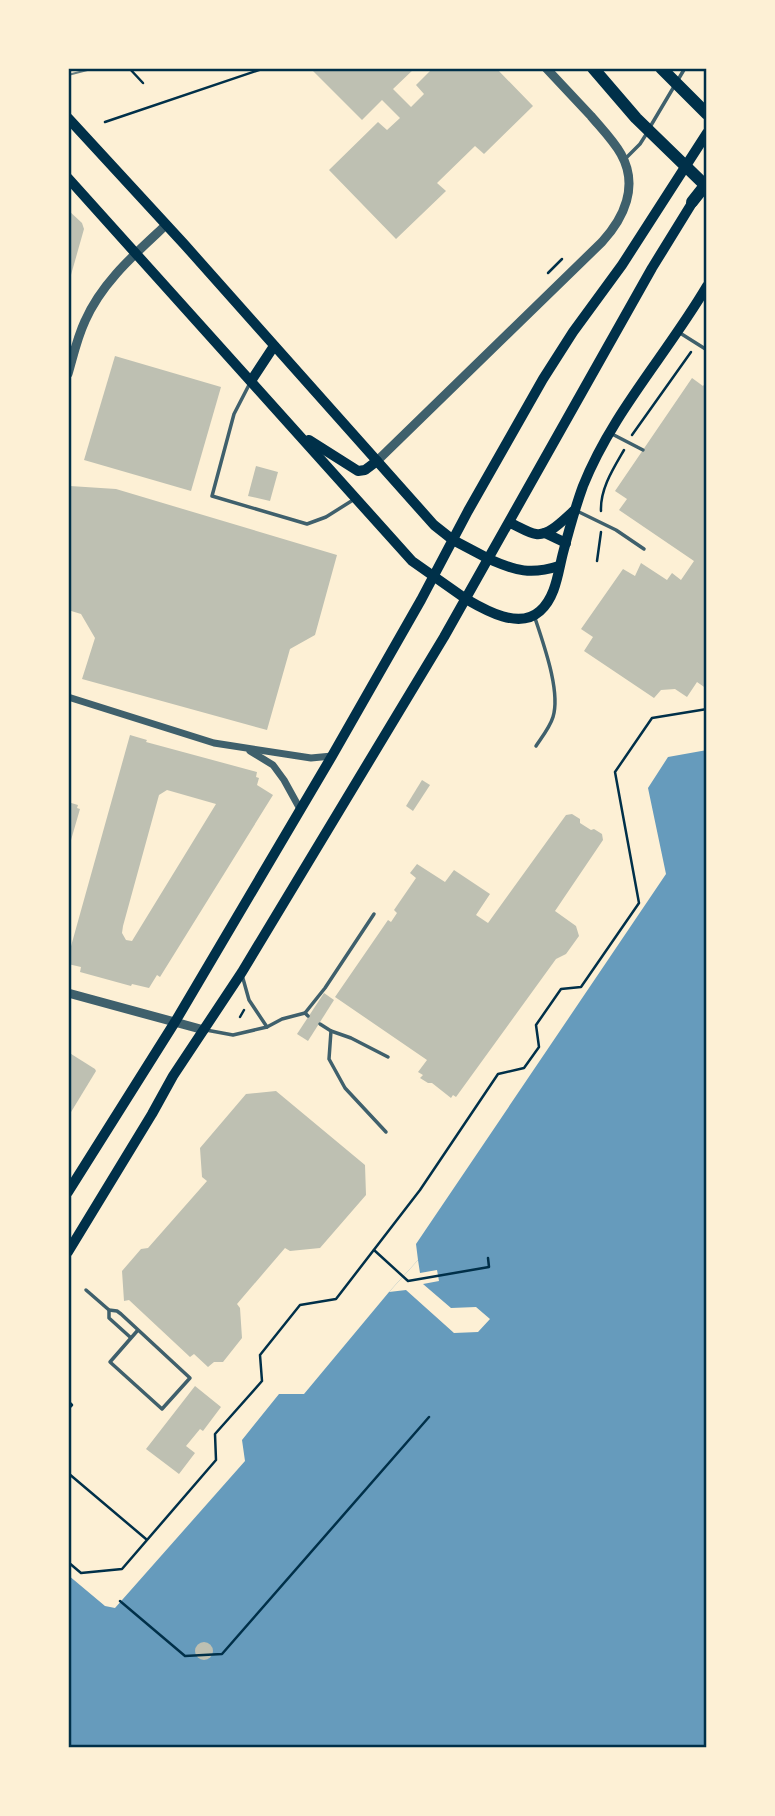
<svg xmlns="http://www.w3.org/2000/svg" width="775" height="1816" font-family="Manrope,sans-serif">
  <rect width="100%" height="100%" fill="#fdf0d5"/>
  <polygon fill="#669bbc" points="707,750 707,1748 68,1748 68,1575 105,1606 115,1608 245,1461 242,1440 279,1394 304,1394 389,1292 418,1260 416,1244 666,874 648,788 668,757"/>
  <polygon fill="#fdf0d5" points="418,1260 420,1273 437,1270 439,1281 423,1284 451,1308 476,1307 490,1319 478,1332 454,1333 406,1290 389,1292"/>
  <g fill="#bec0b2" fill-rule="evenodd">
    <polygon points="310,68 415,68 393,89 411,107 424,94 416,85 433,68 496,68 533,106 484,154 475,146 437,183 446,191 396,239 329,170 378,122 387,130 400,118 382,100 362,120"/>
    <polygon points="68,210 82,223 84,229 69,282"/>
    <polygon points="115,356 221,387 191,491 84,460"/>
    <polygon points="692,378 703,386 707,381 707,689 697,682 687,697 675,689 661,690 654,698 584,651 593,637 581,629 623,569 635,576 641,563 667,580 672,573 681,580 694,561 619,510 627,499 615,491"/>
    <polygon points="256,466 278,472 270,501 248,496"/>
    <polygon points="70,486 116,489 337,555 315,635 290,649 267,730 82,679 95,638 81,614 68,610 68,493"/>
    <path d="M130 735 147 740 146 742 257 772 256 777 259 778 257 785 273 795 160 977 157 975 149 988 132 984 131 986 80 972 81 967 68 964V957ZM167 790 216 804 132 941 126 940 122 933 123 926 159 795Z"/>
    <polygon points="422,780 430,785 413,811 406,806"/>
    <polygon points="68,802 78,805 77,808 80,809 69,847"/>
    <polygon points="572,814 580,819 580,823 591,830 594,829 602,834 603,840 555,911 576,926 579,936 566,954 556,959 456,1097 453,1095 451,1098 432,1083 428,1083 420,1078 423,1075 418,1072 427,1060 335,997 388,920 391,922 397,913 394,910 416,878 410,873 417,864 445,882 454,870 490,894 476,915 488,923 566,815"/>
    <polygon points="324,993 334,1000 308,1041 297,1034"/>
    <polygon points="68,1052 95,1069 96,1071 68,1117"/>
    <polygon points="276,1091 365,1165 366,1195 320,1248 290,1251 285,1248 237,1304 240,1308 242,1338 223,1362 214,1362 208,1367 194,1354 190,1357 129,1300 124,1301 122,1271 141,1249 148,1248 207,1181 202,1177 200,1148 246,1094"/>
    <polygon points="195,1386 221,1407 203,1431 200,1429 186,1446 195,1453 179,1474 146,1449"/>
    <circle cx="204" cy="1651" r="9"/>
  </g>
  <g fill="none" stroke-linecap="round" stroke-linejoin="round">
    <g stroke="#003049" stroke-width="2.5">
      <polyline points="129,68 143,83"/>
      <polyline points="105,122 265,68"/>
      <polyline points="548,273 562,259"/>
      <polyline points="632,435 691,352"/>
      <path d="M601 511C600 489 613 469 624 450"/>
      <polyline points="597,561 601,532"/>
      <polyline points="240,1017 244,1010"/>
      <polyline points="374,1250 408,1281 489,1267 488,1258"/>
      <polyline points="68,1401 72,1405 68,1409"/>
      <polyline points="68,1473 146,1539"/>
      <polyline points="68,1562 81,1573 122,1569 216,1460 215,1434 262,1381 260,1355 300,1305 336,1299 420,1190 498,1074 524,1068 539,1047 536,1025 561,989 581,987 639,903 615,772 652,718 707,709"/>
      <polyline points="120,1601 185,1656 222,1654 429,1417"/>
    </g>
    <g stroke="#3f606c" stroke-width="3.5">
      <polyline points="650,127 685,68"/>
      <polyline points="625,159 640,144 647,133"/>
      <polyline points="680,333 707,350"/>
      <polyline points="250,383 234,414 212,496 307,524 326,517 353,500"/>
      <polyline points="612,434 643,450"/>
      <polyline points="577,511 616,530 644,549"/>
      <path d="M535 618C543 643 561 691 553 717 550 727 542 737 536 746"/>
      <polyline points="242,975 249,1000 267,1027"/>
      <polyline points="305,1013 325,988 374,914"/>
      <polyline points="320,1024 331,1031 329,1059 345,1088 386,1132"/>
      <polyline points="206,1030 233,1035 267,1027 282,1019 305,1013 308,1016"/>
      <polyline points="331,1031 351,1038 388,1057"/>
      <polyline points="86,1290 109,1310 117,1311 121,1314 190,1378 162,1409 110,1362 138,1330"/>
      <polyline points="109,1310 109,1318 130,1337"/>
    </g>
    <g stroke="#3f606c" stroke-width="7">
      <polyline points="68,697 214,743 311,758 332,756"/>
      <polyline points="250,751 273,765 284,780 300,809"/>
    </g>
    <g stroke="#3f606c" stroke-width="9">
      <path d="M68 374C73 357 77 338 85 321 102 282 135 254 166 225"/>
      <path d="M377 461 602 242C624 218 639 186 621 154 613 140 601 128 591 116 576 100 561 84 546 68"/>
      <polyline points="68,993 204,1030"/>
    </g>
    <g stroke="#003049" stroke-width="10">
      <path d="M489 559C516 571 531 575 559 566"/>
      <path d="M466 599C485 610 519 630 540 611 556 597 558 572 563 553 569 530 575 508 583 486 612 413 667 354 707 286"/>
    </g>
    <g stroke="#003049" stroke-width="10">
      <polyline points="68,118 184,244 434,525 453,540 489,559"/>
      <polyline points="68,178 412,561 466,599"/>
      <polyline points="251,381 274,346"/>
      <polyline points="309,440 358,471 365,470 377,461"/>
      <path d="M510 523C518 526 528 533 536 534 550 536 565 518 575 510"/>
      <polyline points="545,533 566,543"/>
      <polyline points="68,1192 175,1022 332,756 421,600 468,511 543,379 573,332 622,265 707,133"/>
      <polyline points="68,1252 152,1114 173,1076 242,972 444,637 652,268 697,195"/>
    </g>
    <g stroke="#003049" stroke-width="12">
      <polyline points="593,68 636,118 707,187"/>
      <polyline points="661,68 707,114"/>
      <polyline points="692,202 707,183"/>
    </g>
    <polyline stroke="#657d81" stroke-width="2" points="68,75 95,68"/>
  </g>
  <rect width="775" height="1816" fill="none" stroke="#fdf0d5" stroke-width="140"/>
  <rect x="70" y="70" width="635" height="1676" fill="none" stroke="#003049" stroke-width="2.5"/>
</svg>
